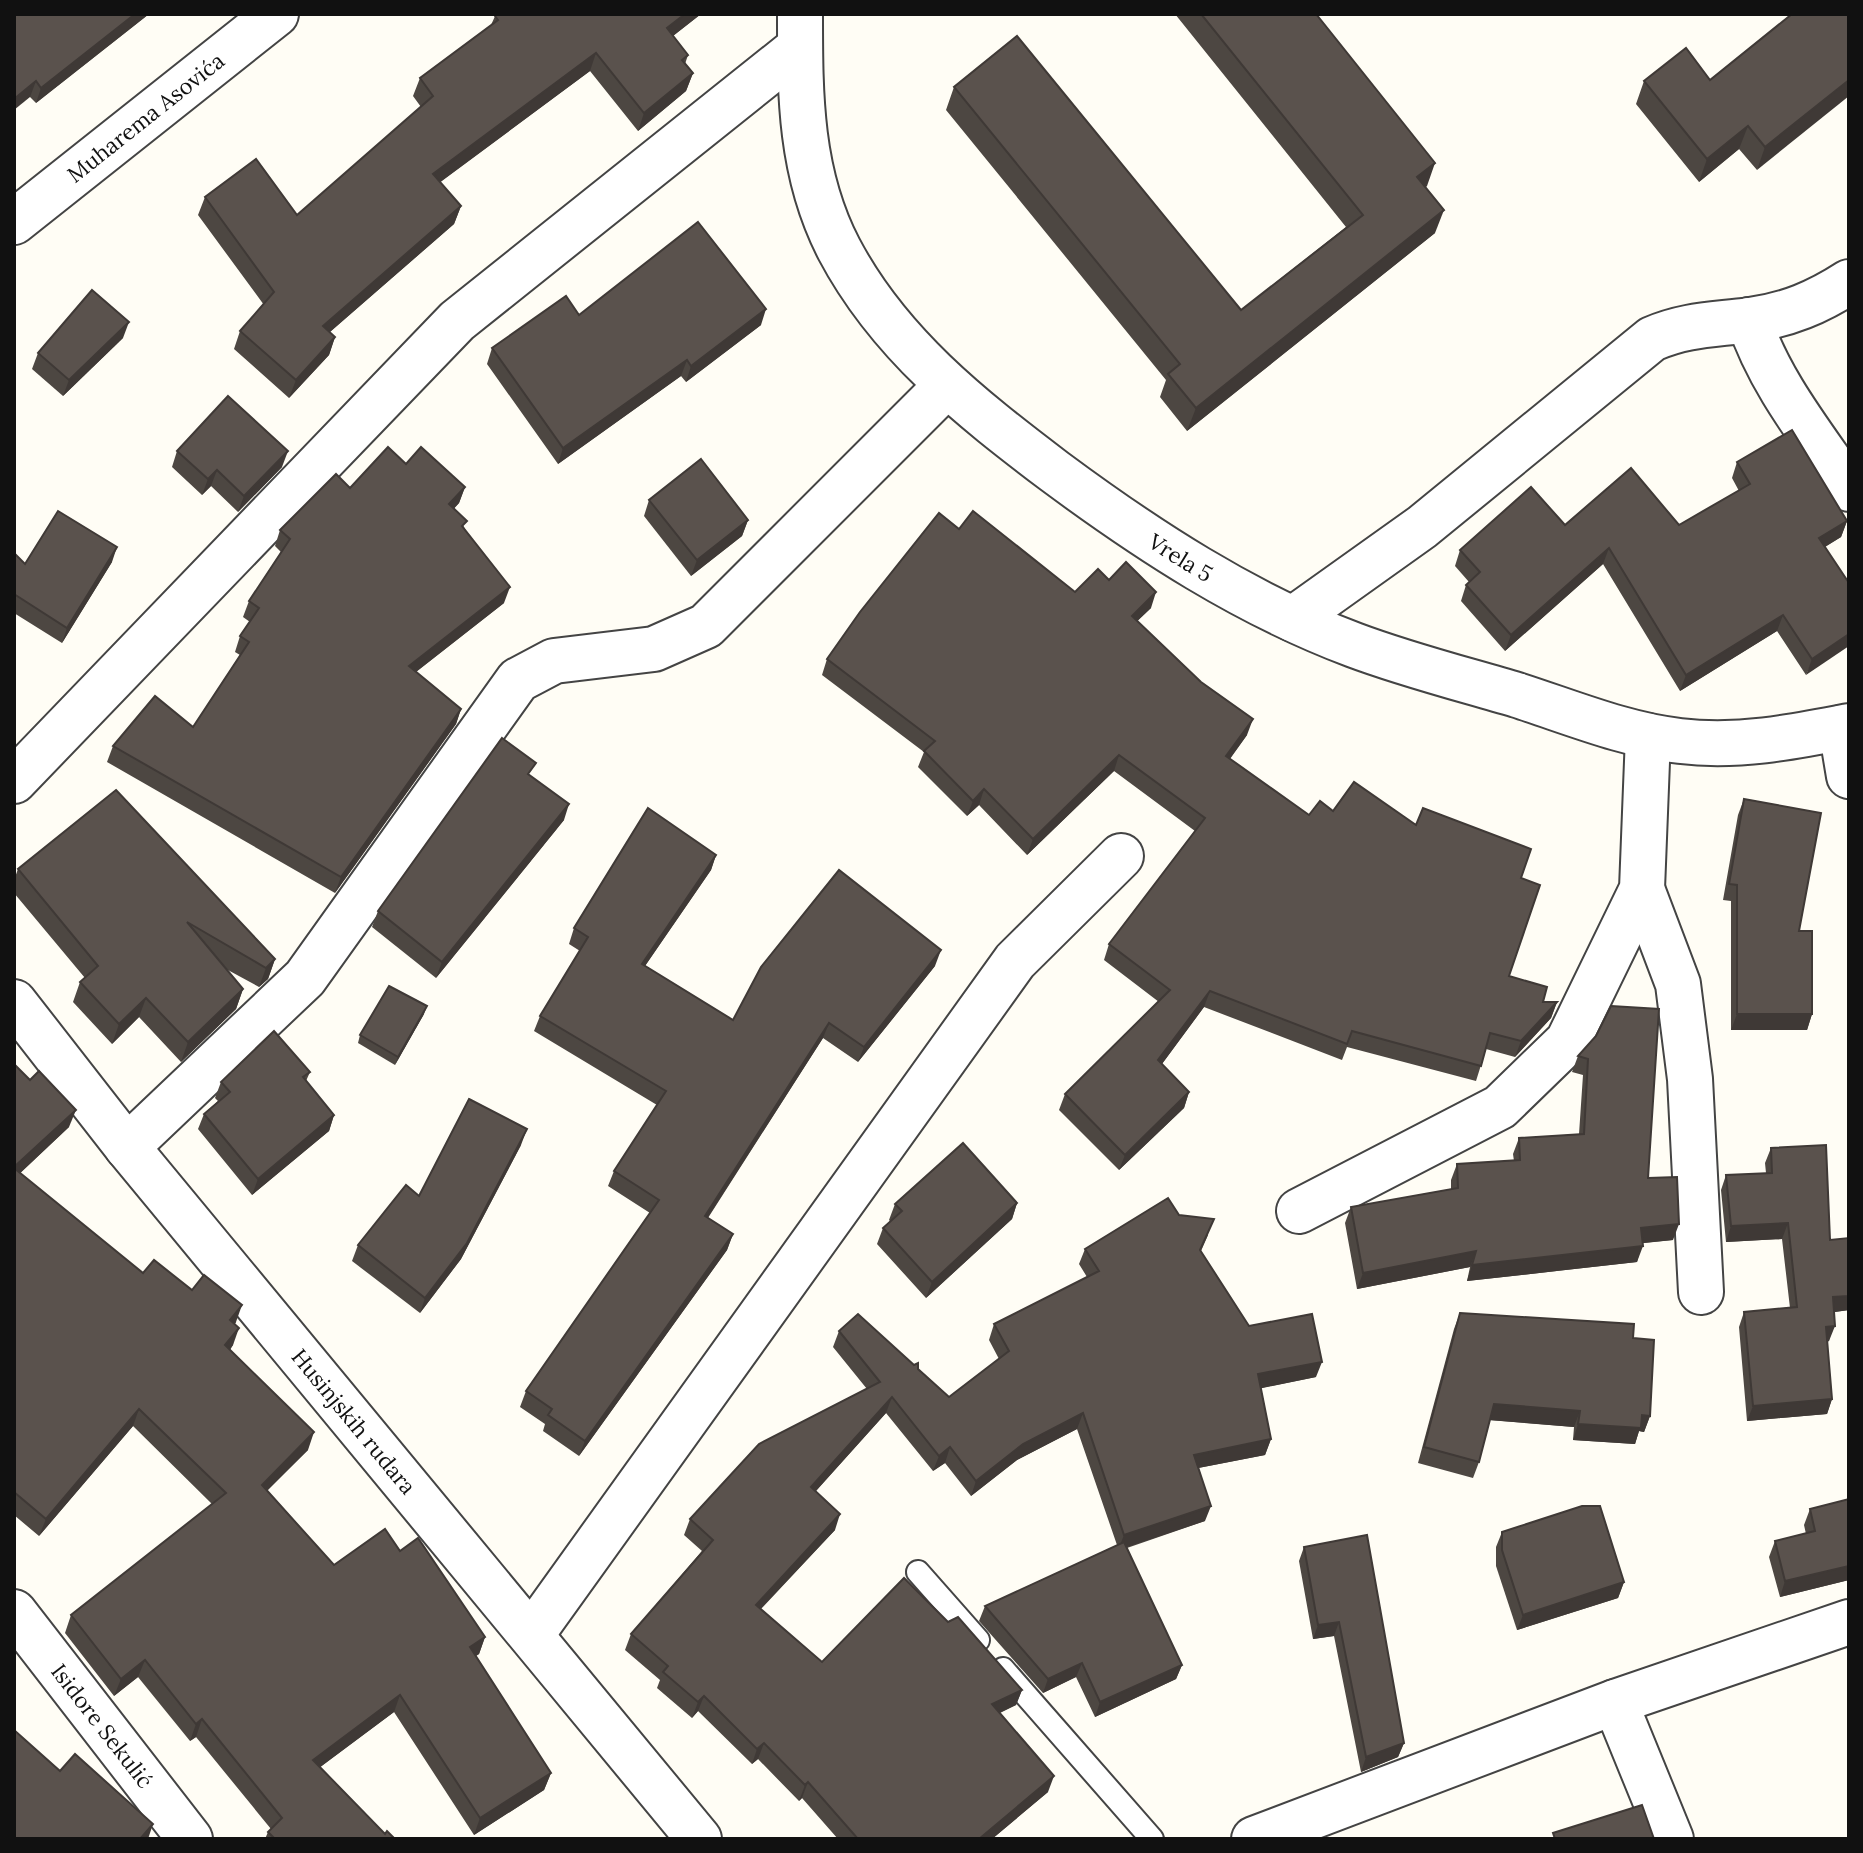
<svg xmlns="http://www.w3.org/2000/svg" width="1863" height="1853" font-family="Lora,serif">
  <rect width="100%" height="100%" fill="#fffdf5"/>
  <g fill="none" stroke-linecap="round" stroke-linejoin="round">
    <g stroke="#444" stroke-width="26">
      <g id="lane">
        <polyline points="918,1572 978,1640"/>
        <polyline points="1003,1669 1152,1839"/>
      </g>
    </g>
    <g stroke="#444" stroke-width="48">
      <g id="street">
        <path id="s1" d="M800 14C800 96 800 174 839 249 889 344 971 408 1054 471 1147 540 1245 604 1354 645 1407 665 1463 679 1517 695 1570 712 1625 735 1680 741 1738 748 1793 737 1849 726"/>
        <path id="s2" d="M14 222 276 14"/>
        <path d="M1749 320C1769 382 1813 436 1849 489"/>
        <path d="M1293 619 1422 527 1652 339C1687 324 1714 325 1750 320 1788 315 1818 302 1849 282"/>
        <polyline points="1841,728 1849,776"/>
        <polyline points="14,781 457,321 800,47"/>
        <polyline points="1642,889 1678,984 1690,1079 1701,1292"/>
        <path id="s3" d="M14 1002 127 1147 699 1839"/>
        <polyline points="127,1147 305,978 518,680 554,661 654,649 706,626 946,386"/>
        <polyline points="1299,1211 1500,1107 1568,1041 1642,889 1648,736"/>
        <path id="s4" d="M14 1612 190 1839"/>
        <polyline points="532,1634 1015,961 1121,856"/>
        <polyline points="1615,1702 1671,1839"/>
        <polyline points="1254,1839 1615,1702 1849,1622"/>
      </g>
    </g>
    <use href="#lane" stroke="#fff" stroke-width="22"/>
    <use href="#street" stroke="#fff" stroke-width="44"/>
  </g>
  <g fill="#4d4742">
    <polygon points="14,14 149,14 36,103 30,97"/>
    <polygon points="496,14 701,14 673,36 688,55 685,64 693,73 686,91 638,131 590,71 440,182 461,206 454,224 330,332 335,337 329,355 289,398 234,349 240,331 264,305 198,215 205,197 297,215 421,107 413,96 420,78 491,25"/>
    <polygon points="1175,14 1316,14 1427,186 1425,187 1435,233 1187,431 1160,397 1166,380 946,110 954,87 1241,310 1346,227"/>
    <polygon points="1849,14 1757,170 1739,149 1699,182 1636,104 1644,81 1710,80"/>
    <polygon points="579,315 761,325 686,382 681,376 558,464 487,364 492,348"/>
    <polygon points="123,338 63,396 32,369 38,353"/>
    <polygon points="177,451 282,467 238,512 211,486 202,495 172,467"/>
    <polygon points="1737,462 1847,521 1841,537 1825,547 1849,583 1806,675 1777,631 1680,691 1603,564 1505,651 1461,601 1466,585 1469,582 1455,566 1460,550 1565,525 1679,525 1739,491 1732,478"/>
    <polygon points="406,464 465,487 459,503 454,508 504,603 416,672 461,709 456,724 335,893 107,762 113,746 193,727 240,655 235,652 240,636 250,622 243,617 249,601 281,552 275,546 280,530 350,488"/>
    <polygon points="649,500 748,520 742,536 691,576 644,516"/>
    <polygon points="959,529 1075,592 1109,580 1151,608 1137,621 1247,735 1230,759 1309,815 1333,811 1416,825 1521,878 1509,976 1543,1002 1557,1002 1551,1018 1515,1057 1486,1049 1476,1081 1347,1047 1342,1060 1204,1007 1162,1064 1189,1092 1184,1108 1119,1170 1059,1110 1065,1094 1159,1002 1104,960 1109,944 1195,831 1114,771 1027,855 979,805 967,816 918,767 924,752 822,675 827,659"/>
    <polygon points="14,553 25,564 112,562 62,643 14,613"/>
    <polygon points="531,776 564,820 436,978 372,927 378,911"/>
    <polygon points="116,790 275,959 268,979 259,987 226,969 243,989 236,1009 181,1062 139,1017 112,1044 73,1002 80,982 85,978 14,893 14,880 18,869"/>
    <polygon points="1744,799 1799,931 1812,1014 1807,1030 1731,1030 1731,901 1723,900 1738,815"/>
    <polygon points="716,855 711,870 645,966 733,1020 935,966 858,1062 823,1038 708,1218 733,1234 727,1250 579,1456 543,1431 545,1424 520,1407 526,1391 650,1213 608,1186 614,1171 657,1105 534,1031 540,1016 580,951 569,944 574,928"/>
    <polygon points="424,1014 395,1065 358,1043 360,1035"/>
    <polygon points="1596,1036 1648,1178 1673,1240 1642,1243 1637,1262 1467,1281 1470,1267 1357,1289 1345,1223 1351,1207 1451,1189 1451,1180 1457,1164 1514,1161 1513,1154 1519,1138 1579,1134 1583,1075 1572,1072 1578,1056"/>
    <polygon points="14,1064 69,1127 20,1173 143,1273 192,1290 236,1322 235,1324 233,1345 230,1350 308,1450 267,1490 334,1565 400,1551 485,1637 479,1654 475,1656 551,1773 544,1790 474,1835 394,1712 320,1767 385,1834 395,1839 265,1839 268,1832 271,1829 196,1737 190,1741 138,1677 114,1696 65,1633 71,1615 212,1504 133,1426 39,1536 14,1515"/>
    <polygon points="310,1072 306,1081 334,1115 329,1131 252,1195 198,1129 204,1114 218,1101 215,1098 221,1082"/>
    <polygon points="521,1145 461,1259 420,1313 352,1261 358,1245 419,1196"/>
    <polygon points="1771,1148 1830,1240 1849,1238 1849,1310 1834,1312 1829,1341 1827,1342 1832,1399 1827,1414 1747,1421 1739,1327 1744,1312 1790,1308 1782,1239 1726,1242 1721,1190 1726,1175 1766,1173 1765,1163"/>
    <polygon points="1017,1203 1012,1219 926,1298 877,1244 883,1228 890,1221 889,1220 895,1204"/>
    <polygon points="1179,1215 1208,1235 1201,1251 1249,1326 1316,1377 1261,1388 1271,1439 1265,1455 1198,1468 1205,1521 1127,1548 1182,1665 1176,1679 1095,1717 1076,1677 1043,1693 979,1621 985,1606 1117,1545 1077,1429 1017,1460 971,1496 945,1463 933,1471 886,1413 816,1491 835,1530 761,1609 822,1662 948,1622 1022,1690 1016,1705 1000,1713 1048,1792 992,1839 838,1839 802,1798 799,1801 758,1759 752,1764 698,1711 692,1718 657,1688 660,1680 625,1650 631,1634 702,1551 684,1535 690,1519 867,1389 833,1347 839,1331 918,1369 949,1397 999,1359 989,1340 994,1324 1087,1277 1079,1264 1085,1249"/>
    <polygon points="1460,1313 1633,1338 1650,1416 1644,1432 1639,1431 1635,1444 1573,1440 1574,1427 1490,1420 1479,1462 1473,1478 1418,1463 1454,1329"/>
    <polygon points="1849,1499 1849,1580 1780,1597 1769,1557 1775,1541 1806,1534 1804,1525 1810,1509"/>
    <polygon points="1502,1532 1624,1582 1618,1598 1517,1630 1496,1566 1496,1547"/>
    <polygon points="1304,1547 1404,1743 1398,1757 1361,1772 1334,1636 1313,1639 1299,1561"/>
  </g>
  <g fill="#3f3936">
    <polygon points="135,14 149,14 36,103 41,88"/>
    <polygon points="685,14 701,14 660,46 667,28"/>
    <polygon points="596,53 590,71 427,192 433,174"/>
    <polygon points="693,73 686,91 638,131 644,113"/>
    <polygon points="1849,80 1849,96 1757,170 1765,147"/>
    <polygon points="36,81 30,97 14,110 14,99"/>
    <polygon points="1748,126 1739,149 1699,182 1707,159"/>
    <polygon points="1435,163 1427,186 1409,200 1417,177"/>
    <polygon points="461,206 454,224 316,344 323,326"/>
    <polygon points="1444,210 1435,233 1187,431 1196,408"/>
    <polygon points="766,309 761,325 686,382 691,366"/>
    <polygon points="129,322 123,338 63,396 69,380"/>
    <polygon points="335,337 329,355 289,398 296,380"/>
    <polygon points="687,360 681,376 558,464 563,448"/>
    <polygon points="288,451 282,467 238,512 244,496"/>
    <polygon points="217,470 211,486 202,495 208,479"/>
    <polygon points="465,487 459,503 444,520 449,504"/>
    <polygon points="748,520 742,536 691,576 697,560"/>
    <polygon points="1847,521 1841,537 1813,554 1819,538"/>
    <polygon points="117,547 112,562 62,643 67,628"/>
    <polygon points="1609,548 1603,564 1505,651 1511,635"/>
    <polygon points="510,587 504,603 403,682 409,666"/>
    <polygon points="1156,592 1151,608 1126,632 1132,616"/>
    <polygon points="1783,615 1777,631 1680,691 1686,675"/>
    <polygon points="1849,634 1849,646 1806,675 1812,659"/>
    <polygon points="461,709 456,724 335,893 341,877"/>
    <polygon points="1253,719 1247,735 1220,772 1226,756"/>
    <polygon points="1119,755 1114,771 1027,855 1033,839"/>
    <polygon points="984,789 979,805 967,816 973,801"/>
    <polygon points="569,804 564,820 436,978 442,962"/>
    <polygon points="716,855 711,870 636,979 642,964"/>
    <polygon points="941,950 935,966 858,1062 864,1047"/>
    <polygon points="275,959 268,979 259,987 266,968"/>
    <polygon points="243,989 236,1009 181,1062 188,1042"/>
    <polygon points="1210,991 1204,1007 1153,1076 1158,1060"/>
    <polygon points="146,998 139,1017 112,1044 119,1024"/>
    <polygon points="1557,1002 1551,1018 1515,1057 1521,1041"/>
    <polygon points="427,1006 424,1014 395,1065 398,1057"/>
    <polygon points="1737,1014 1812,1014 1807,1030 1731,1030"/>
    <polygon points="829,1023 823,1038 699,1231 705,1216"/>
    <polygon points="1189,1092 1184,1108 1119,1170 1125,1155"/>
    <polygon points="76,1110 69,1127 14,1179 14,1167"/>
    <polygon points="334,1115 329,1131 252,1195 258,1179"/>
    <polygon points="527,1129 521,1145 461,1259 420,1313 425,1298"/>
    <polygon points="1017,1203 1012,1219 926,1298 932,1282"/>
    <polygon points="1788,1223 1782,1239 1726,1242 1731,1226"/>
    <polygon points="1679,1224 1673,1240 1635,1244 1641,1228"/>
    <polygon points="733,1234 727,1250 579,1456 585,1441"/>
    <polygon points="1643,1246 1637,1262 1467,1281 1472,1265"/>
    <polygon points="1476,1251 1470,1267 1357,1289 1363,1273"/>
    <polygon points="1849,1296 1849,1310 1828,1313 1833,1297"/>
    <polygon points="242,1305 236,1322 224,1338 230,1320"/>
    <polygon points="1835,1326 1829,1341 1820,1342 1826,1327"/>
    <polygon points="239,1328 233,1345 219,1363 225,1345"/>
    <polygon points="1322,1362 1316,1377 1253,1390 1258,1374"/>
    <polygon points="892,1397 886,1413 805,1503 811,1487"/>
    <polygon points="1832,1399 1827,1414 1747,1421 1753,1406"/>
    <polygon points="1494,1404 1580,1411 1574,1427 1488,1420"/>
    <polygon points="139,1409 133,1426 39,1536 46,1519"/>
    <polygon points="1083,1413 1077,1429 1017,1460 971,1496 976,1481 1023,1444"/>
    <polygon points="1642,1415 1650,1416 1644,1432 1639,1431 1635,1444 1573,1440 1578,1424"/>
    <polygon points="314,1432 308,1450 256,1502 262,1485"/>
    <polygon points="1271,1439 1265,1455 1188,1470 1194,1455"/>
    <polygon points="950,1447 945,1463 933,1471 939,1456"/>
    <polygon points="1211,1506 1205,1521 1118,1550 1124,1535"/>
    <polygon points="840,1514 835,1530 750,1620 756,1605"/>
    <polygon points="1849,1566 1849,1580 1780,1597 1785,1581"/>
    <polygon points="1624,1582 1618,1598 1517,1630 1523,1615"/>
    <polygon points="1339,1622 1334,1636 1313,1639 1318,1625"/>
    <polygon points="485,1637 479,1654 463,1665 470,1647"/>
    <polygon points="145,1660 138,1677 114,1696 121,1679"/>
    <polygon points="1082,1663 1076,1677 1043,1693 1048,1679"/>
    <polygon points="1182,1665 1176,1679 1095,1717 1100,1702"/>
    <polygon points="1022,1690 1016,1705 986,1719 992,1704"/>
    <polygon points="400,1695 394,1712 307,1777 313,1760"/>
    <polygon points="704,1696 698,1711 692,1718 698,1702"/>
    <polygon points="202,1719 196,1737 190,1741 196,1724"/>
    <polygon points="764,1743 758,1759 752,1764 757,1749"/>
    <polygon points="1404,1743 1398,1757 1361,1772 1366,1757"/>
    <polygon points="551,1773 544,1790 474,1835 480,1818"/>
    <polygon points="1054,1776 1048,1792 992,1839 979,1839"/>
    <polygon points="808,1782 802,1798 799,1801 805,1785"/>
    <polygon points="153,1824 148,1839 140,1839"/>
  </g>
  <g fill="#5a524d" stroke="#3f3936" stroke-width="2">
    <polygon points="14,14 135,14 41,88 36,81 14,99"/>
    <polygon points="496,14 685,14 667,28 688,55 682,60 693,73 644,113 596,53 433,174 461,206 323,326 335,337 296,380 240,331 274,292 205,197 256,159 297,215 433,96 420,78 498,20 495,16"/>
    <polygon points="1201,14 1316,14 1435,163 1417,177 1444,210 1196,408 1168,374 1180,364 954,87 1017,36 1241,310 1363,215"/>
    <polygon points="1792,14 1849,14 1849,80 1765,147 1748,126 1707,159 1644,81 1686,48 1710,80"/>
    <polygon points="698,222 766,309 691,366 687,360 563,448 492,348 566,296 579,315"/>
    <polygon points="92,290 129,322 69,380 38,353"/>
    <polygon points="228,396 288,451 244,496 217,470 208,479 177,451"/>
    <polygon points="1792,430 1847,521 1819,538 1849,583 1849,634 1812,659 1783,615 1686,675 1609,548 1511,635 1466,585 1480,572 1460,550 1531,487 1565,525 1631,468 1679,525 1750,484 1737,462"/>
    <polygon points="388,447 406,464 421,447 465,487 449,504 467,521 462,526 510,587 409,666 461,709 341,877 113,746 155,696 193,727 249,642 240,636 259,608 249,601 290,539 280,530 336,474 350,488"/>
    <polygon points="701,459 748,520 697,560 649,500"/>
    <polygon points="58,511 117,547 67,628 14,594 14,553 25,564"/>
    <polygon points="973,511 1075,592 1098,569 1109,580 1126,562 1156,592 1132,616 1201,682 1253,719 1226,756 1309,815 1320,801 1333,811 1354,782 1416,825 1423,808 1531,849 1521,878 1540,885 1509,976 1547,987 1543,1002 1557,1002 1521,1041 1490,1033 1481,1066 1352,1031 1347,1044 1210,991 1158,1060 1189,1092 1125,1155 1065,1094 1170,990 1109,944 1205,818 1119,755 1033,839 984,789 973,801 924,751 935,741 827,659 860,612 939,513 959,529"/>
    <polygon points="502,738 536,763 528,774 569,804 442,962 378,911"/>
    <polygon points="116,790 275,959 266,968 187,922 243,989 188,1042 146,998 119,1024 80,982 98,966 18,869"/>
    <polygon points="1744,799 1821,813 1799,931 1812,931 1812,1014 1737,1014 1737,885 1729,884"/>
    <polygon points="648,808 716,855 642,964 733,1020 761,967 839,870 941,950 864,1047 829,1023 705,1216 733,1234 585,1441 548,1415 552,1409 526,1391 659,1200 614,1171 666,1091 540,1016 588,937 574,928"/>
    <polygon points="389,986 427,1006 398,1057 360,1035"/>
    <polygon points="1611,1006 1659,1009 1648,1178 1677,1177 1679,1224 1641,1228 1643,1246 1472,1265 1476,1251 1363,1273 1351,1207 1458,1188 1457,1164 1520,1160 1519,1138 1584,1134 1588,1059 1578,1056 1596,1036"/>
    <polygon points="274,1031 310,1072 303,1077 334,1115 258,1179 204,1114 230,1092 221,1082"/>
    <polygon points="14,1064 30,1080 39,1071 76,1110 14,1167"/>
    <polygon points="469,1099 527,1129 467,1243 425,1298 358,1245 406,1185 419,1196"/>
    <polygon points="963,1143 1017,1203 932,1282 883,1228 902,1211 895,1204"/>
    <polygon points="1826,1145 1830,1240 1849,1238 1849,1296 1833,1297 1835,1326 1826,1327 1832,1399 1753,1406 1744,1312 1797,1307 1788,1223 1731,1226 1726,1175 1772,1173 1771,1148"/>
    <polygon points="14,1168 143,1273 154,1260 192,1290 204,1275 242,1305 230,1320 239,1328 225,1345 314,1432 262,1485 334,1565 385,1529 400,1551 418,1538 485,1637 470,1647 551,1773 480,1818 400,1695 313,1760 385,1834 387,1831 395,1839 275,1839 268,1832 282,1818 202,1719 196,1724 145,1660 121,1679 71,1615 226,1493 139,1409 46,1519 14,1492"/>
    <polygon points="1168,1198 1179,1215 1214,1219 1200,1250 1249,1326 1312,1314 1322,1362 1258,1374 1271,1439 1194,1455 1211,1506 1124,1535 1083,1413 1023,1444 976,1481 950,1447 939,1456 892,1397 811,1487 840,1514 756,1605 822,1662 904,1578 948,1622 958,1617 1022,1690 992,1704 1054,1776 979,1839 858,1839 808,1782 805,1785 764,1743 757,1749 704,1696 698,1702 663,1672 668,1666 631,1634 713,1540 690,1519 759,1444 880,1382 839,1331 858,1314 914,1365 918,1363 918,1369 949,1397 1009,1351 994,1324 1099,1271 1085,1249"/>
    <polygon points="1460,1313 1634,1324 1633,1338 1654,1340 1650,1416 1642,1415 1641,1428 1578,1424 1580,1411 1494,1404 1479,1462 1424,1447"/>
    <polygon points="1849,1499 1849,1566 1785,1581 1775,1541 1815,1531 1810,1509"/>
    <polygon points="1582,1506 1600,1506 1624,1582 1523,1615 1502,1550 1502,1532"/>
    <polygon points="1367,1535 1404,1743 1366,1757 1339,1622 1318,1625 1304,1547"/>
    <polygon points="1124,1542 1182,1665 1100,1702 1082,1663 1048,1679 985,1606"/>
    <polygon points="14,1730 60,1771 75,1754 153,1824 140,1839 14,1839"/>
    <polygon points="1642,1805 1654,1839 1555,1839 1553,1833"/>
  </g>
  <g text-anchor="middle" stroke-width="8" stroke-linejoin="round" paint-order="stroke">
    <g font-size="22" fill="#111" stroke="#fff">
      <text dy="8" stroke="none"><textPath href="#s2" startOffset="168">Muharema Asovića</textPath></text>
      <text dy="8" stroke="none"><textPath href="#s1" startOffset="706">Vrela 5</textPath></text>
      <text dy="8" stroke="none"><textPath href="#s3" startOffset="540">Husinjskih rudara</textPath></text>
      <text dy="8" stroke="none"><textPath href="#s4" startOffset="144">Isidore Sekulić</textPath></text>
    </g>
  </g>
  <rect width="1863" height="1853" fill="none" stroke="#111111" stroke-width="32"/>
</svg>
